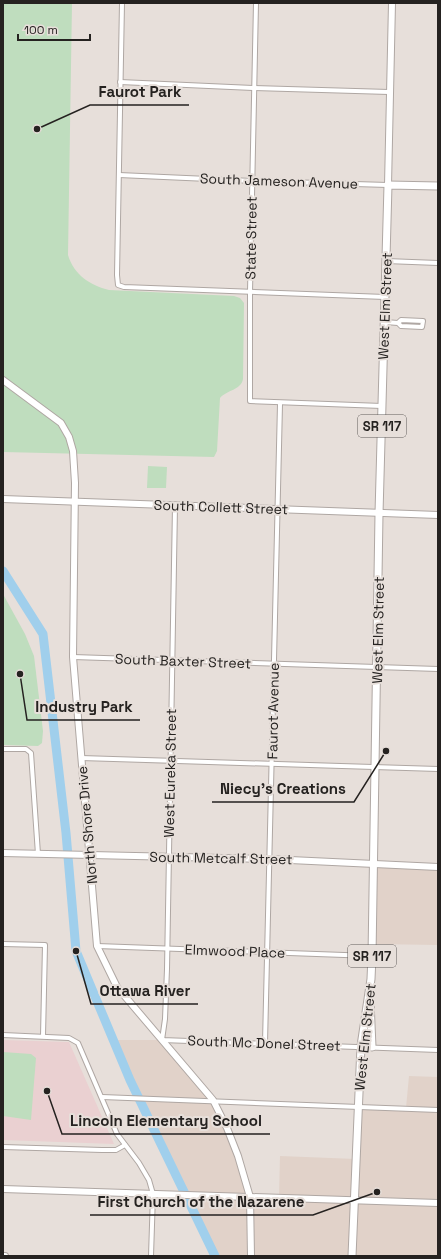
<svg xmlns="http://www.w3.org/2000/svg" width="441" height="1259" font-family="'Space Grotesk',sans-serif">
  <rect width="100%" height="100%" fill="#e7dfda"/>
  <g fill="#e1d2c9">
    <polygon points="373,865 438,867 438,945 373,944"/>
    <polygon points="113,1040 162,1040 200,1084 227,1128 251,1197 279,1198 280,1156 356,1159 358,1107 406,1108 409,1076 438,1077 438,1256 215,1256 130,1080"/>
  </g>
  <polygon fill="#ead0d1" points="3,1040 69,1042 114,1144 3,1140"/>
  <g fill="#bfddbe">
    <path d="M3 3H72L68 255C74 275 90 285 109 290L234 296 240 298 244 303 243 379C241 390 227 390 220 398L217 451 214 457 3 452Z"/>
    <polygon points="148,466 167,467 166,488 147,488"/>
    <polygon points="3,594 25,634 34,656 43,731 42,743 38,746 3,745"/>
    <polygon points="3,1052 31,1054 36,1058 31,1120 3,1116"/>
  </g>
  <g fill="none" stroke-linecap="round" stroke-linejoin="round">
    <polyline stroke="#a0cfec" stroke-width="9" points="3,571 43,634 66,833 76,951 130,1080 215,1256"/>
    <g stroke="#afa7a3" stroke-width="6">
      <g id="street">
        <polyline points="122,3 117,275 118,285 124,287 385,297"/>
        <polyline points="256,3 250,292 250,401 382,406"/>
        <polyline points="120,82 253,88 389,92"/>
        <polyline points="119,175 253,181 388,185"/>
        <polyline points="386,261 438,263"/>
        <polyline points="385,322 398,323 401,320 423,321 422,327 401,326 398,323"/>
        <polyline points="175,506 167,969 165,1019 162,1040 438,1050"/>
        <polyline points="73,657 438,669"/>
        <polyline points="3,749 26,749 31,753 38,854"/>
        <polyline points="81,758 438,769"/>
        <polyline points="3,944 45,945 43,1036"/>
        <polyline points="97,946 372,956"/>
        <polyline points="3,1035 69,1038 78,1043 117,1134 139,1163 149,1180 153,1194 151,1256"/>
        <polyline points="265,1043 280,404"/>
        <polyline points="102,1097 438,1110"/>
        <polyline points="3,1147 102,1150 116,1150 125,1145"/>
      </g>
    </g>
    <g stroke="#afa7a3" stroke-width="8">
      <g id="secondary">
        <polyline points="388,185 392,3"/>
        <polyline points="3,380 61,423 69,437 73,451 75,483 73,657 97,946 117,987 213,1100 227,1128 238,1156 250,1197 251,1256"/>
        <polyline points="3,499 438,515"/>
        <polyline points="3,853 269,859 438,867"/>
        <polyline points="3,1189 438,1203"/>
        <polyline points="3,1256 5,1256"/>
      </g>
    </g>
    <g stroke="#afa7a3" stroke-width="9">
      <g id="primary">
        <polyline points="370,1001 372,1047"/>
        <polyline points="352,1256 361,1046 371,979 372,956 379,514 388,185 438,186"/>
      </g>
    </g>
    <use href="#street" stroke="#fff" stroke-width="4"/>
    <use href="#secondary" stroke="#fff" stroke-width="6"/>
    <use href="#primary" stroke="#fff" stroke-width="7"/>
  </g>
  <g text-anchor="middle" stroke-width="4" stroke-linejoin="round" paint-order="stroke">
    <g fill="#e7dfda" stroke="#5f5b58" stroke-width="1">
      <rect x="358" y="415" width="48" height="22" rx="3"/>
      <rect x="348" y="945" width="48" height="22" rx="3"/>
    </g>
    <g font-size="13" font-weight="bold" fill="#252220">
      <text x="382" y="431">SR 117</text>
      <text x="372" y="961">SR 117</text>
    </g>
    <g font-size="14" fill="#252220" stroke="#e7dfda">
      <text transform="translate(279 181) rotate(2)" y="5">South Jameson Avenue</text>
      <text transform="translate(251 238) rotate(-89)" y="5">State Street</text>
      <text transform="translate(385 306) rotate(-88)" y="5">West Elm Street</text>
      <text transform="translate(221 507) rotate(2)" y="5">South Collett Street</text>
      <text transform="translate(378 630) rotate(-89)" y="5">West Elm Street</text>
      <text transform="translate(183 661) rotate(2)" y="5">South Baxter Street</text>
      <text transform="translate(273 711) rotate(-89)" y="5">Faurot Avenue</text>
      <text transform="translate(170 773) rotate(-89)" y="5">West Eureka Street</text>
      <text transform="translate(87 825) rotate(-95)" y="5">North Shore Drive</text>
      <text transform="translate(221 858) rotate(1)" y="5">South Metcalf Street</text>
      <text transform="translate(235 951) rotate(2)" y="5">Elmwood Place</text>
      <text transform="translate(365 1037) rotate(-84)" y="5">West Elm Street</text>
      <text transform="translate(264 1043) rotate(2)" y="5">South Mc Donel Street</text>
    </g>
  </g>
  <path fill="none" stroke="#252220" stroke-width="1.5" d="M37 129L90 105H189M20 674L27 720H140M386 751L354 802H212M76 951L91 1004H198M47 1091L62 1134H270M377 1192L313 1215H90"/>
  <g fill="#252220" stroke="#e7dfda" stroke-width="1.5">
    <circle cx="37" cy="129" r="4"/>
    <circle cx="20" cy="674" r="4"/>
    <circle cx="386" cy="751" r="4"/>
    <circle cx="76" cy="951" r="4"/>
    <circle cx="47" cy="1091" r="4"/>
    <circle cx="377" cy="1192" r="4"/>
  </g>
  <g font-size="15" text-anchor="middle" font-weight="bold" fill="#252220" stroke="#e7dfda" stroke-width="4" stroke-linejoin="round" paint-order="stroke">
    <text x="140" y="97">Faurot Park</text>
    <text x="84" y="712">Industry Park</text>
    <text x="283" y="794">Niecy's Creations</text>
    <text x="145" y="996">Ottawa River</text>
    <text x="166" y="1126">Lincoln Elementary School</text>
    <text x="201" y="1207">First Church of the Nazarene</text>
  </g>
  <rect width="441" height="1259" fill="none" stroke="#252220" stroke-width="8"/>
  <path d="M18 34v6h72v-6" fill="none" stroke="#252220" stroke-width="2"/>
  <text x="24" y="34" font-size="12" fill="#252220" stroke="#e7dfda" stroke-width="3" paint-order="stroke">100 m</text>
</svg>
